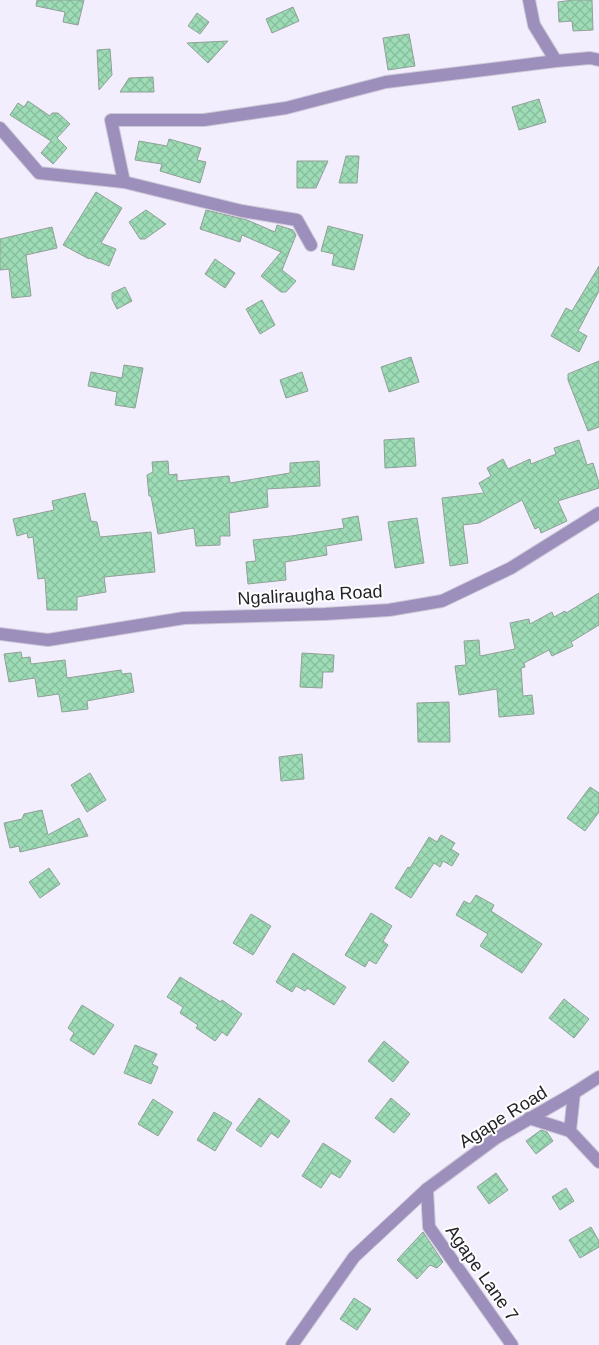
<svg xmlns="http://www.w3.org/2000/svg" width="599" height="1345" font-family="Arial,sans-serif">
  <defs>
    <pattern id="building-cross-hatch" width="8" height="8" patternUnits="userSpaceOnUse" patternTransform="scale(1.25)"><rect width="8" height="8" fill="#9ddcb6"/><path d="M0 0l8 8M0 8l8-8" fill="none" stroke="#87bc9c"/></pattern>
  </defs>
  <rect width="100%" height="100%" fill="#f3eefe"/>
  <g fill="url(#building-cross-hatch)" stroke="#91a097">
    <polygon points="37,0 84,0 78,25 63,22 65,12 36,6"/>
    <polygon points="573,0 592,0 593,30 573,31 572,21 559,22 558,2"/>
    <polygon points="293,7 299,21 272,33 266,19"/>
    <polygon points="197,13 209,22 200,34 188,26"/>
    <polygon points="409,34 415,66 388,70 383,38"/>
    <polygon points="228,41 208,63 187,43"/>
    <polygon points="110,49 112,75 99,90 97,50"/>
    <polygon points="153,77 154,92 120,92 129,78"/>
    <polygon points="539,99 546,122 519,130 512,107"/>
    <polygon points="28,101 50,116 52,113 58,113 70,124 57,138 67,148 53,164 41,153 51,141 10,115 18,103 24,107"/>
    <polygon points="169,139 201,148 197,160 206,162 200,183 160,171 162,164 135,160 139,141 167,146"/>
    <polygon points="346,156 359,156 357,183 339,183"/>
    <polygon points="297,161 328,161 316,188 297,188"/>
    <polygon points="96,192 122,208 101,243 116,249 109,266 89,258 89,259 63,245"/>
    <polygon points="146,210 166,224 145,239 140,239 129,222"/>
    <polygon points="206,210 247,220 275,232 277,225 293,230 296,235 282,270 296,281 286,292 281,292 261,276 281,252 242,235 240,242 200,229"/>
    <polygon points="328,226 363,235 354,270 332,265 334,254 321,251"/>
    <polygon points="52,227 57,248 26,255 31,296 12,298 9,269 0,270 0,239"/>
    <polygon points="215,259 235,273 225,288 205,274"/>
    <polygon points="599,266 599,291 578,331 587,336 579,352 551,336 566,308 572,311"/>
    <polygon points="125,287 132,301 117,309 112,299 112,293"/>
    <polygon points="262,300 275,325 260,334 246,309"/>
    <polygon points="411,357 419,382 389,392 381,367"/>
    <polygon points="599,361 599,427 588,431 568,380 568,374"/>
    <polygon points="124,365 143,368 135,408 115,405 117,392 88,386 91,372 122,378"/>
    <polygon points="302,372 308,391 286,398 280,380"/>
    <polygon points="414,438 416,466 385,468 384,440"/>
    <polygon points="579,440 587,465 593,463 599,483 599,488 558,501 567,521 541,533 539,527 535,529 522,500 479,523 463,525 468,563 450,566 442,498 484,493 479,483 491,476 487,468 503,459 508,469 530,459 531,464 556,454 554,448"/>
    <polygon points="168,461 169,475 177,474 177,481 229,476 230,483 290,473 290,463 319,461 320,486 267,489 268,507 229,513 230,536 220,536 220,545 196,546 194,528 158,534 151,496 149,496 147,475 153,472 152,462"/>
    <polygon points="85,493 91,521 97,522 100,537 151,532 155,572 104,577 106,592 77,597 77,610 47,610 45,578 38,579 33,537 28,538 27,533 17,536 13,519 54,510 52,501"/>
    <polygon points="358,516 362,540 326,546 327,555 285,562 286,580 248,584 246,562 256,561 253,540 291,536 344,528 342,519"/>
    <polygon points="417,518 424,563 395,568 388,522"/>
    <polygon points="599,593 599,625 571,642 573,646 552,656 549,650 524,663 525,667 521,668 523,696 532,695 534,714 499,717 497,689 459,695 455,666 466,665 464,641 479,640 480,656 515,649 510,623 529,619 530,624 552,612 554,617 565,611 566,613"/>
    <polygon points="21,652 22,658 30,657 31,664 65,660 67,678 121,670 122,674 131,673 134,692 87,701 88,709 62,712 59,694 38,697 35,678 9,682 4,654"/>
    <polygon points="302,653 334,655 333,672 323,672 322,688 300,687"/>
    <polygon points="449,702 450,742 418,742 417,703"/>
    <polygon points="302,754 304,779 281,781 279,757"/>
    <polygon points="90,773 106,800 87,812 71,785"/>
    <polygon points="590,787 599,793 599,812 585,831 567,818"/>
    <polygon points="42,810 48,835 79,818 88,836 20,852 19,846 10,848 4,823 22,819 24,814"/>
    <polygon points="441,835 455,843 451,849 459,854 452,866 443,861 440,867 434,863 411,898 395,888 408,867 410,868 429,837 437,842"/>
    <polygon points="49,868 60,884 40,898 29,882"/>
    <polygon points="476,895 494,905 491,911 542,944 522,973 480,946 488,934 456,915 464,901 470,904"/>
    <polygon points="371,913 392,926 383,941 388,945 376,964 369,960 365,967 345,955"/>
    <polygon points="251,914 271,926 253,955 233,943"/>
    <polygon points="293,953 346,987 334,1005 307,988 305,991 296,986 292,992 276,982"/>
    <polygon points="180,977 221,1002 222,1000 242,1014 227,1036 222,1032 215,1041 196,1028 198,1025 180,1013 183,1007 167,997"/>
    <polygon points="564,999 589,1019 574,1038 549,1018"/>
    <polygon points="82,1005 114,1025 94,1055 70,1040 74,1033 68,1028"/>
    <polygon points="384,1041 409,1062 393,1082 368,1061"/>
    <polygon points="135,1045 157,1054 152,1064 158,1067 151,1084 124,1073"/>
    <polygon points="259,1098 290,1121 278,1138 271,1133 261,1147 236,1130"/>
    <polygon points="391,1098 410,1114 394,1133 375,1118"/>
    <polygon points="153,1099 173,1112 158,1136 138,1124"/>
    <polygon points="214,1112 232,1123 215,1151 197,1140"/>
    <polygon points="541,1130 547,1132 553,1141 536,1154 526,1141"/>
    <polygon points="323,1143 351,1161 340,1178 331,1173 321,1188 302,1176"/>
    <polygon points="496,1173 508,1190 489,1204 477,1187"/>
    <polygon points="566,1188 574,1201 560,1210 552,1197"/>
    <polygon points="591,1227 599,1241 599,1247 580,1258 569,1240"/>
    <polygon points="423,1232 443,1262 437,1268 430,1265 417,1279 397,1260"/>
    <polygon points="354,1298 371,1309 357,1330 340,1319"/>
  </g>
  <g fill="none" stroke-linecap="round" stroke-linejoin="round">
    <g stroke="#cec9d8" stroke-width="14">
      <g id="street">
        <polyline points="529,0 534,25 556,61 590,58 599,60"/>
        <polyline points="0,128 39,173 124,182 242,211 297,220 311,245"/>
        <polyline points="124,182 111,120 204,120 286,108 386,82 556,61"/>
        <polyline points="0,634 48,640 184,618 325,614 389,610 442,601 511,568 599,513"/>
        <polyline points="574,1093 570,1131 599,1162"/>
        <polyline points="529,1118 570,1131"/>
        <polyline points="427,1189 429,1227 512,1345"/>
        <polyline points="292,1345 354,1257 427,1189 496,1138 574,1093 599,1077"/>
      </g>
    </g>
    <use href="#street" stroke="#9d8fbb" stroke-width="12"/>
  </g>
  <g text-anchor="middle" stroke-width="4" stroke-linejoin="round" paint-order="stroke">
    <g font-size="18" fill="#252329" stroke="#fefefe">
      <text transform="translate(310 595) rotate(-3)" y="6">Ngaliraugha Road</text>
      <text transform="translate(503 1117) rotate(-32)" y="6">Agape Road</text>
      <text transform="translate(482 1273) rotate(55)" y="6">Agape Lane 7</text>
    </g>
  </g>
</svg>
